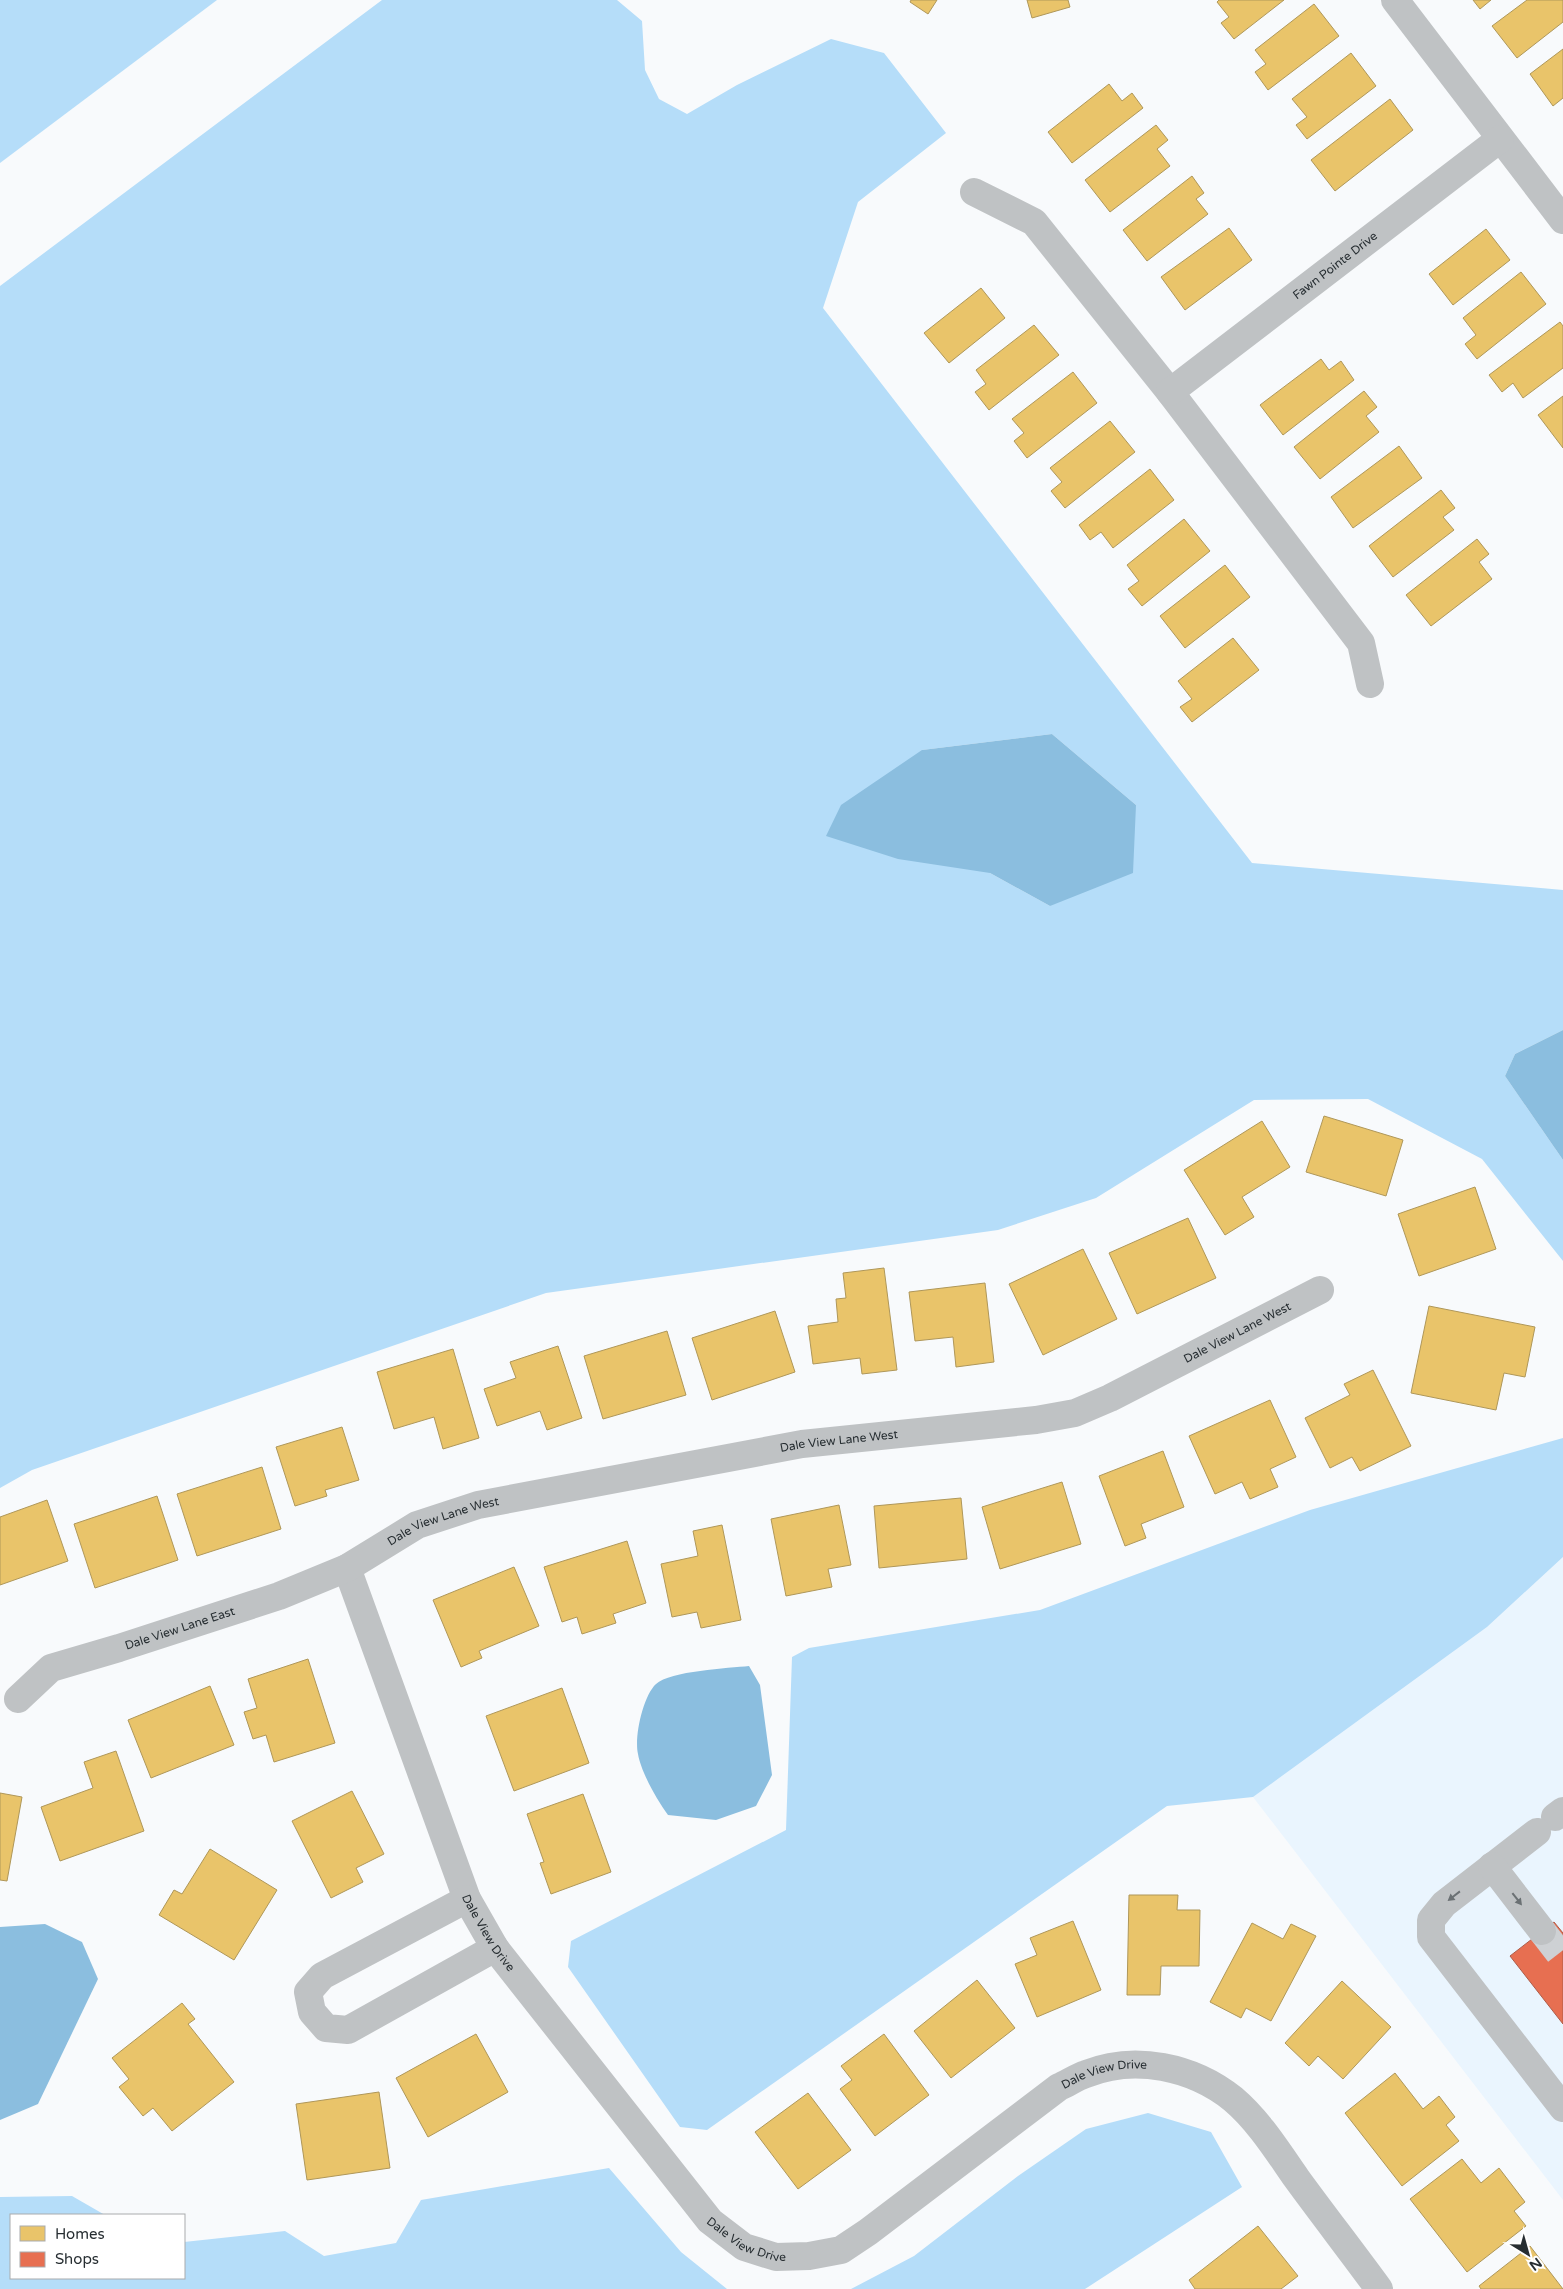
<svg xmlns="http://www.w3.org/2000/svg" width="1563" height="2289" font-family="'Varela Round',sans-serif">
  <rect width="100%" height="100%" fill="#f8fafc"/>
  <polygon fill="#eaf5fe" points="1563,1557 1563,2200 1253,1797 1487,1627"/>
  <g fill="#b5ddf9" fill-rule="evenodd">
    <polygon points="0,0 217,0 0,163"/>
    <path d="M382 0H617L642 21 645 70 659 99 687 114 737 85 831 39 884 53 946 133 858 202 823 308 1252 863 1563 890V1030L1515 1054 1505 1076 1563 1160V1261L1482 1159 1368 1099 1254 1100 1096 1198 998 1230 546 1293 32 1470 0 1488V286ZM1052 734 1136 805 1050 906 990 873 922 750Z"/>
    <polygon points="1563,1438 1563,1557 1487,1627 1253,1797 1167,1806 707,2130 680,2127 568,1967 571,1941 786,1830 792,1657 809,1648 1040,1610 1310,1510"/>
    <polygon points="1148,2113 1211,2132 1242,2187 1085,2289 851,2289 914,2256 1018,2176 1086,2129"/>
    <polygon points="609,2168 681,2252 727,2289 0,2289 0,2197 72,2196 105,2215 11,2215 11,2278 184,2278 184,2242 285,2231 324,2256 396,2243 421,2200"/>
  </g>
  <g fill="#8bbedf">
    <polygon points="1052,734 1136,805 1133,873 1050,906 990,873 898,859 826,836 841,805 922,750"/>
    <polygon points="1563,1030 1563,1160 1505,1076 1515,1054"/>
    <path d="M749 1666 760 1685 772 1775 756 1806 716 1820 668 1815C657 1800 641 1772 638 1754 634 1737 643 1696 656 1684 670 1671 729 1668 749 1666Z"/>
    <polygon points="45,1924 82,1942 98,1979 38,2104 0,2120 0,1927"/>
  </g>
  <g fill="#e9c46a" stroke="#af9759">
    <polygon points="911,0 937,0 928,14 910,2"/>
    <polygon points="1027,0 1068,0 1070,7 1032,18"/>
    <polygon points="1219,0 1284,0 1234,39 1221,23 1229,17 1217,2"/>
    <polygon points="1473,0 1491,0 1480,9"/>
    <polygon points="1527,0 1563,0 1563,22 1517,58 1492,26"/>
    <polygon points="1314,4 1339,36 1268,90 1255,72 1266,64 1255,50"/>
    <polygon points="1563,49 1563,98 1553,106 1530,74"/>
    <polygon points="1351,53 1376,86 1307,139 1296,125 1307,117 1292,99"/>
    <polygon points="1109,84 1122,101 1132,93 1143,108 1072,163 1048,132"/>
    <polygon points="1390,99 1413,130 1335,191 1311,160"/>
    <polygon points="1156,125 1168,140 1157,149 1170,166 1110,212 1085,180"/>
    <polygon points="1192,176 1204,193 1196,199 1208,214 1147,261 1123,230"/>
    <polygon points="1229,228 1252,260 1185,310 1161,277"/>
    <polygon points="1486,229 1510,260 1453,305 1429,274"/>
    <polygon points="1521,272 1546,304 1477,359 1465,344 1476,335 1463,318"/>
    <polygon points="981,288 1005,318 949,363 924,333"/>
    <polygon points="1560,322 1563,326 1563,368 1523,398 1513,383 1502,392 1489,375"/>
    <polygon points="1034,325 1059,355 989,410 975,392 986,384 976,370"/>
    <polygon points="1321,359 1329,370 1341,361 1354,380 1283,435 1260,405"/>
    <polygon points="1073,372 1097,403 1027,458 1014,441 1024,433 1012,419"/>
    <polygon points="1364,391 1377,407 1366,416 1379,432 1320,479 1294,447"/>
    <polygon points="1563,396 1563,448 1538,415"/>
    <polygon points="1110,421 1135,452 1065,508 1051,491 1062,482 1050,468"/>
    <polygon points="1399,446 1422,478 1353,528 1331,497"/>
    <polygon points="1150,469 1174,500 1113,548 1101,532 1090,540 1079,525"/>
    <polygon points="1441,490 1455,508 1443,517 1454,530 1393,577 1369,546"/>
    <polygon points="1184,519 1210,551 1142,606 1128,589 1139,581 1127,565"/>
    <polygon points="1477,539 1489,554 1479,562 1492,579 1431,626 1406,595"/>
    <polygon points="1225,565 1250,597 1185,648 1160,616"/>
    <polygon points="1233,638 1259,670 1192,722 1180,707 1192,699 1178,681"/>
    <polygon points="1324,1116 1403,1140 1386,1196 1306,1172"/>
    <polygon points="1262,1121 1290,1167 1242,1197 1254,1217 1225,1235 1184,1170"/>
    <polygon points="1475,1187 1496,1249 1419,1276 1398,1214"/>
    <polygon points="1188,1218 1216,1278 1137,1314 1109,1253"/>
    <polygon points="1083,1249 1117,1319 1043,1355 1009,1284"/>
    <polygon points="884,1268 897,1370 862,1374 860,1358 813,1364 808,1326 838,1322 836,1299 846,1298 843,1273"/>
    <polygon points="985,1283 994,1362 956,1367 953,1337 915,1341 909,1292"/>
    <polygon points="1429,1306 1535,1327 1525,1377 1504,1373 1496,1410 1411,1393"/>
    <polygon points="775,1311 795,1372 712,1400 692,1338"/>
    <polygon points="667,1331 686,1395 603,1419 584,1356"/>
    <polygon points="558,1346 582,1418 547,1430 540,1411 497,1426 484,1389 516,1378 510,1362"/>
    <polygon points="453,1349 479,1438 443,1449 434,1417 394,1429 377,1372"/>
    <polygon points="1373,1370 1411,1446 1360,1471 1352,1457 1330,1468 1305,1418 1350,1395 1344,1384"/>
    <polygon points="1270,1400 1296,1457 1270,1469 1278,1487 1250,1499 1242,1482 1215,1494 1189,1436"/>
    <polygon points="342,1427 359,1480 325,1490 327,1496 295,1506 276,1447"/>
    <polygon points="1163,1451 1184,1507 1141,1524 1146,1538 1125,1546 1099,1476"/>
    <polygon points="262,1467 281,1529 197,1556 177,1494"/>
    <polygon points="1062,1482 1081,1544 1000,1569 982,1507"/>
    <polygon points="157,1496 178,1560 95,1588 74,1524"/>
    <polygon points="961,1498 967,1559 879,1568 874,1506"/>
    <polygon points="47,1500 68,1561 0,1585 0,1517"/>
    <polygon points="839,1505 851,1565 828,1569 832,1587 786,1596 771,1519"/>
    <polygon points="722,1525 741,1620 701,1628 697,1612 672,1617 661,1564 698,1556 693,1531"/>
    <polygon points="627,1541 646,1603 613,1614 616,1623 582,1634 577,1617 562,1622 544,1567"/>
    <polygon points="514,1567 539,1626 479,1651 482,1658 461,1667 433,1600"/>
    <polygon points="308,1659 335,1743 274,1762 266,1735 253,1739 244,1712 257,1708 248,1679"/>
    <polygon points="210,1686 234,1745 151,1778 128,1720"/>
    <polygon points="562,1688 589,1763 514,1791 486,1716"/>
    <polygon points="116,1751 144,1831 60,1861 41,1807 93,1788 84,1762"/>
    <polygon points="352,1791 384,1854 356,1868 363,1882 331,1898 292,1821"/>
    <polygon points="0,1793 22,1797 7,1881 0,1880"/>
    <polygon points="583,1794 611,1872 551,1894 540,1863 544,1862 527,1814"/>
    <polygon points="210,1849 277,1890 234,1960 159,1915 174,1890 182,1894"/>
    <polygon points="1129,1895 1178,1895 1177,1910 1200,1910 1199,1966 1161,1966 1160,1995 1127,1995"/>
    <polygon points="1073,1921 1101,1990 1037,2017 1015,1964 1037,1955 1030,1938"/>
    <polygon points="1252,1923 1283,1939 1291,1924 1316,1936 1271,2021 1246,2008 1241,2018 1210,2002"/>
    <polygon points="977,1980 1015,2028 951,2078 914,2031"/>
    <polygon points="1342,1981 1391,2027 1343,2079 1318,2056 1309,2066 1285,2043"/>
    <polygon points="182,2003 195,2019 188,2024 234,2082 172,2131 153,2108 143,2116 119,2087 129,2079 112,2058"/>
    <polygon points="476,2034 508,2092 428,2137 396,2078"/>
    <polygon points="884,2034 929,2095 875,2136 840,2089 852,2080 841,2066"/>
    <polygon points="1395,2073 1423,2109 1439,2096 1455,2117 1446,2125 1459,2141 1402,2186 1345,2113"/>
    <polygon points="379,2092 390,2168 307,2180 296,2104"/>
    <polygon points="808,2093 851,2150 798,2189 755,2132"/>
    <polygon points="1462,2159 1481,2183 1499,2168 1525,2202 1514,2211 1526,2226 1467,2272 1410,2199"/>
    <polygon points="1258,2226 1298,2276 1281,2289 1195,2289 1189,2280"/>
    <polygon points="1530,2246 1563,2289 1481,2289 1479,2286"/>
  </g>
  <polygon fill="#e76f51" stroke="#ad5c48" points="1554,1922 1563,1933 1563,2024 1510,1956"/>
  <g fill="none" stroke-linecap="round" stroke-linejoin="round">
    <polyline stroke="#ced1d4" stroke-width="28" stroke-dasharray="28 14" stroke-linecap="butt" points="1542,1931 1563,1958"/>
    <g stroke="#bfc2c4" stroke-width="28">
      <polyline points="1395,0 1563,220"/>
      <polyline points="974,192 1034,222 1170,392 1361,643 1370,684"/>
      <path id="s1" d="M1170 392 1500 139"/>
      <path id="s2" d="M347 1568 467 1899 495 1948 710 2221 744 2247 776 2257 809 2256 841 2250 868 2232 1059 2087C1068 2083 1077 2077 1086 2074 1135 2054 1193 2067 1233 2099 1259 2121 1278 2152 1297 2179 1324 2216 1352 2252 1379 2289"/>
      <path id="s3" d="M18 1699 51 1668 119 1648 279 1596 347 1568 417 1525 478 1505 802 1444 1036 1420 1075 1413 1110 1398 1320 1290"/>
      <polyline points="1555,1817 1563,1811"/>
      <polyline points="1537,1832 1444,1904 1431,1920 1431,1937 1563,2108"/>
      <polyline points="1492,1866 1542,1931"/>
      <polyline points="467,1899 322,1976 308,1992 312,2012 326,2028 348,2030 495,1948"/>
    </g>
  </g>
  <defs><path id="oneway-solid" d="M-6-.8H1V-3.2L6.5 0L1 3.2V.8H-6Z" transform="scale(1.25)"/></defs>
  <g fill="#6b7174">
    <use href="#oneway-solid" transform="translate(1454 1896) rotate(142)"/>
    <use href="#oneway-solid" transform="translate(1517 1899) rotate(52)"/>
  </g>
  <g text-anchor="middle" stroke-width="5" stroke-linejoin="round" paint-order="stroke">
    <g font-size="12" fill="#272e32" stroke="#fff">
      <text dy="4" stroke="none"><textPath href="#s1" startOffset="208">Fawn Pointe Drive</textPath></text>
      <text dy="4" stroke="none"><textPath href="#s3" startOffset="1290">Dale View Lane West</textPath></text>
      <text dy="4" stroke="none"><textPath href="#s3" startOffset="871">Dale View Lane West</textPath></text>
      <text dy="4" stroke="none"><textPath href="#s3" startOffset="466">Dale View Lane West</textPath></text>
      <text dy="4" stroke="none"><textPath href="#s3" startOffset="180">Dale View Lane East</textPath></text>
      <text dy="4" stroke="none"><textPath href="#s2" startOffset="392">Dale View Drive</textPath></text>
      <text dy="4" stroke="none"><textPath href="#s2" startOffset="1218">Dale View Drive</textPath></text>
      <text dy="4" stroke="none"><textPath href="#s2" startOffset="798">Dale View Drive</textPath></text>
    </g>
  </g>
  <rect x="10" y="2214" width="175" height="65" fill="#ffffff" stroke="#a9abad"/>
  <rect x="20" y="2226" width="25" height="15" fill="#e9c46a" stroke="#a9abad"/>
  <text x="55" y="2239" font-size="15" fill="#272e32">Homes</text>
  <rect x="20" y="2252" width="25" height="15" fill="#e76f51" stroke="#a9abad"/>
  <text x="55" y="2264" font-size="15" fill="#272e32">Shops</text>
  <g transform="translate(1528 2254) rotate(143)" stroke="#ffffff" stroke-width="4" paint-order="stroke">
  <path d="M0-4L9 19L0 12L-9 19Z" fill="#272e32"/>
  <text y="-8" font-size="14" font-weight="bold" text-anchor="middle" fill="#272e32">N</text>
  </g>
</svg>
